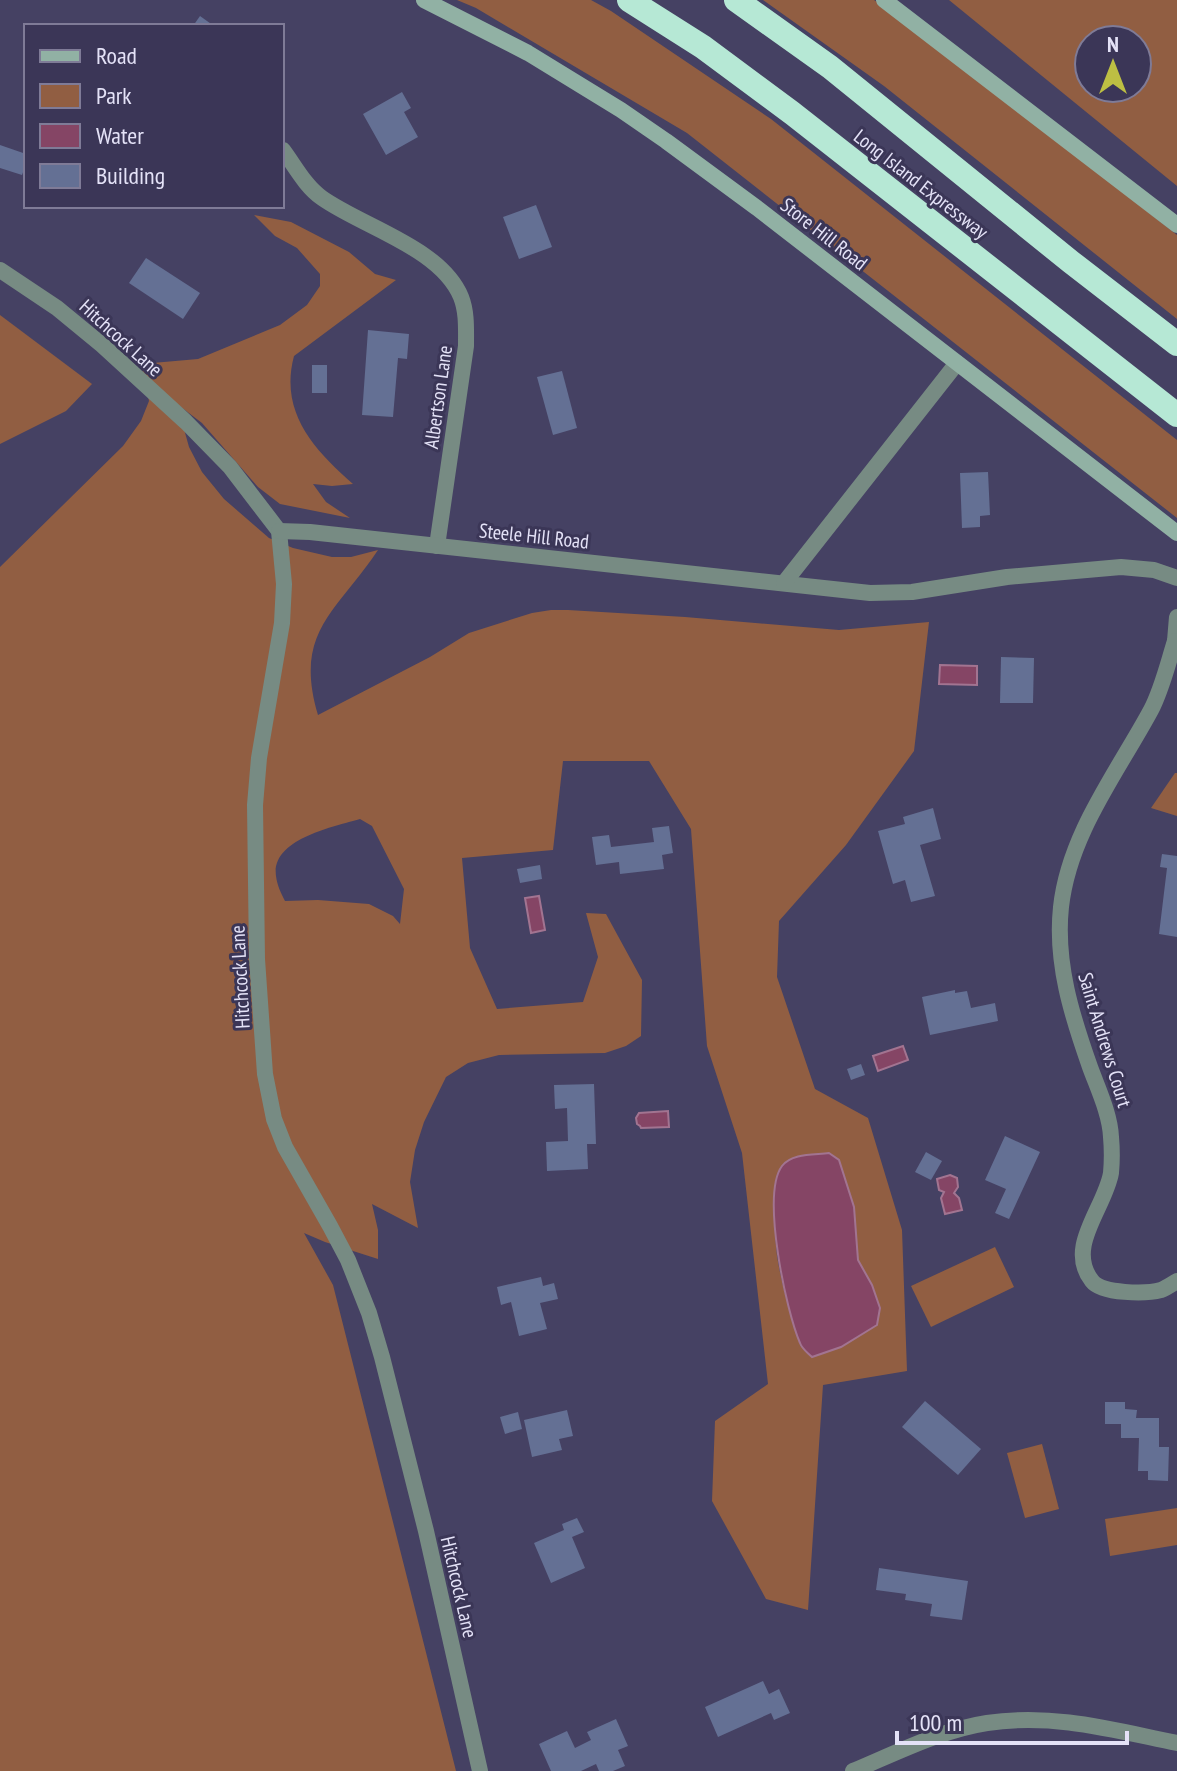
<svg xmlns="http://www.w3.org/2000/svg" width="1177" height="1771" font-family="'PT Sans Narrow',sans-serif">
  <rect width="100%" height="100%" fill="#454163"/>
  <g fill="#915e42" fill-rule="evenodd">
    <polygon points="457,0 591,0 611,11 771,119 1177,440 1177,518 687,133 476,8"/>
    <polygon points="763,0 874,0 906,21 1177,235 1177,319 884,86"/>
    <path d="M949 0H1177V186ZM1089 40H1137V88H1089Z"/>
    <path d="M254 215 291 222 349 252 375 274 396 280 294 356C279 412 314 450 353 484L332 486 313 484 326 502 350 518 280 504 258 487 202 423 177 404 189 447 202 472 224 499 269 538 293 548 332 557H351L378 550C337 612 293 631 318 715L430 657 469 633 532 613 551 610H568L685 617 839 630 929 622 914 751 846 845 779 921 777 977 815 1089 868 1118 902 1230 907 1371 823 1385 808 1610 766 1599 712 1501 715 1421 768 1384 742 1153 707 1046 691 829 649 761H563L553 850 462 858 470 948 497 1009 583 1002 598 957 586 913 606 914 642 980 641 1036 626 1046 605 1053 499 1055 468 1063 446 1077 424 1122 415 1150 410 1182 418 1228 372 1204 378 1230V1259L325 1242 304 1233 333 1285 456 1771H0V567L123 446 141 421 149 401 141 364 198 359 280 325 307 305 320 286V274L297 248 275 236ZM360 819 372 826 404 889 400 924 393 916 369 904 318 900 285 901C281 893 277 885 276 876 271 839 333 827 360 819ZM839 1160 855 1222 858 1260 872 1285 880 1308 801 1347C791 1317 782 1287 777 1256 774 1231 775 1206 775 1181Z"/>
    <polygon points="0,315 92,384 66,411 0,444"/>
    <polygon points="1175,773 1177,773 1177,816 1151,808"/>
    <polygon points="995,1247 1014,1287 931,1327 911,1286"/>
    <polygon points="1042,1444 1059,1509 1025,1518 1007,1453"/>
    <polygon points="1177,1508 1177,1545 1110,1556 1105,1519"/>
  </g>
  <g fill="#854565" stroke="#a27491" stroke-width="2">
    <polygon points="940,665 977,666 977,685 939,684"/>
    <polygon points="539,896 545,930 531,933 525,898"/>
    <polygon points="903,1046 908,1060 878,1071 873,1056"/>
    <polygon points="668,1111 669,1127 641,1128 640,1126 637,1124 636,1118 639,1113"/>
    <path d="M829 1153 839 1160 854 1207 858 1260 872 1285 880 1308 877 1325 841 1347 812 1357C807 1352 802 1349 800 1343 786 1311 761 1194 782 1166 792 1153 814 1155 829 1153Z"/>
    <polygon points="950,1175 957,1178 958,1187 954,1193 959,1198 962,1210 945,1214 941,1198 944,1192 939,1190 937,1179"/>
  </g>
  <g fill="#647094">
    <polygon points="200,16 214,26 193,26"/>
    <polygon points="402,92 411,108 404,112 418,137 386,155 363,114"/>
    <polygon points="0,145 26,154 26,164 22,175 0,168"/>
    <polygon points="536,205 552,247 519,259 503,217"/>
    <polygon points="146,258 200,293 183,319 129,283"/>
    <polygon points="368,330 409,334 407,359 398,358 393,417 362,415"/>
    <rect x="312" y="365" width="15" height="28"/>
    <polygon points="562,371 577,428 553,435 537,377"/>
    <polygon points="988,472 990,515 980,516 980,527 962,528 960,473"/>
    <polygon points="1001,657 1034,658 1033,703 1000,703"/>
    <polygon points="933,808 941,839 920,845 935,896 911,902 905,880 893,884 878,831 905,824 903,817"/>
    <polygon points="669,826 673,853 662,855 664,869 620,874 619,862 596,865 592,837 609,835 611,847 654,842 652,828"/>
    <polygon points="1162,854 1177,856 1177,937 1159,934 1167,868 1160,867"/>
    <polygon points="540,865 542,879 520,883 517,869"/>
    <polygon points="955,990 955,993 967,991 971,1008 995,1003 998,1021 930,1035 922,997"/>
    <polygon points="861,1064 865,1075 851,1080 847,1069"/>
    <polygon points="594,1084 596,1144 587,1144 588,1169 547,1171 546,1142 568,1141 567,1108 555,1109 554,1085"/>
    <polygon points="1005,1136 1040,1152 1009,1219 995,1213 1006,1189 985,1180"/>
    <polygon points="926,1152 942,1161 931,1180 915,1172"/>
    <polygon points="541,1277 543,1286 554,1283 558,1299 540,1303 547,1329 519,1336 511,1302 501,1305 497,1287"/>
    <polygon points="925,1401 981,1449 958,1475 902,1427"/>
    <polygon points="1105,1402 1125,1402 1125,1409 1137,1410 1136,1418 1159,1418 1159,1447 1169,1447 1168,1481 1148,1480 1148,1471 1138,1471 1139,1438 1121,1438 1121,1424 1105,1424"/>
    <polygon points="567,1410 573,1436 559,1439 562,1450 532,1457 524,1420"/>
    <polygon points="518,1412 522,1429 505,1434 500,1417"/>
    <polygon points="577,1518 584,1532 572,1537 585,1568 551,1583 534,1543 564,1530 562,1524"/>
    <polygon points="879,1568 968,1581 962,1620 930,1616 932,1604 905,1600 906,1594 876,1590"/>
    <polygon points="763,1681 769,1694 779,1689 790,1713 774,1720 771,1713 718,1737 705,1707"/>
    <polygon points="616,1719 628,1746 618,1750 625,1766 613,1771 599,1771 596,1764 581,1771 551,1771 539,1744 567,1731 575,1748 591,1740 587,1732"/>
  </g>
  <g fill="none" stroke-linecap="round" stroke-linejoin="round">
    <g stroke="#778b83" stroke-width="16">
      <path d="M283 150C295 166 305 186 322 198 363 227 441 248 461 297 467 312 466 329 466 346L437 546"/>
      <polyline points="0,270 57,308 102,345 186,422 230,467 279,531 284,584 282,623 259,758 255,805 257,959 265,1074 274,1119 285,1147 330,1226 348,1260 369,1313 382,1357 426,1531 480,1771"/>
      <polyline points="279,531 310,532 870,593 912,592 1007,577 1121,567 1154,570 1177,578"/>
      <polyline points="784,583 957,363"/>
      <polyline points="1177,617 1175,641 1177,638"/>
      <path d="M1175 641C1168 663 1162 689 1151 710 1117 773 1069 834 1061 907 1055 963 1072 1016 1090 1067 1098 1089 1110 1114 1111 1137 1112 1148 1112 1162 1111 1173 1105 1208 1065 1247 1092 1281 1102 1294 1146 1294 1161 1290 1166 1288 1172 1284 1177 1281"/>
      <path d="M853 1771C896 1753 941 1730 987 1723 1054 1713 1113 1730 1177 1743"/>
    </g>
    <g stroke="#91b1a4" stroke-width="16">
      <polyline points="424,0 528,53 621,110 666,141 757,208 1177,533"/>
      <polyline points="884,0 1177,225"/>
    </g>
    <g stroke="#b6e8d5" stroke-width="24">
      <polyline points="629,0 703,47 792,113 1177,415"/>
      <polyline points="736,0 830,67 1071,262 1177,344"/>
    </g>
  </g>
  <g text-anchor="middle" stroke-width="6" stroke-linejoin="round" paint-order="stroke">
    <g font-size="20" fill="#e4e2f7" stroke="#3b3657">
      <text transform="translate(921 184) rotate(38)" y="7">Long Island Expressway</text>
      <text transform="translate(824 234) rotate(38)" y="7">Store Hill Road</text>
      <text transform="translate(121 338) rotate(42)" y="7">Hitchcock Lane</text>
      <text transform="translate(438 397) rotate(-82)" y="7">Albertson Lane</text>
      <text transform="translate(534 536) rotate(6)" y="7">Steele Hill Road</text>
      <text transform="translate(240 977) rotate(-93)" y="7">Hitchcock Lane</text>
      <text transform="translate(1105 1040) rotate(73)" y="7">Saint Andrews Court</text>
      <text transform="translate(459 1587) rotate(77)" y="7">Hitchcock Lane</text>
    </g>
  </g>
  <rect x="24" y="24" width="260" height="184" fill="#3b3657" stroke="#7f7b97" stroke-width="2"/>
  <rect x="40" y="50" width="40" height="12" fill="#91b1a4" stroke="#7f7b97" stroke-width="2"/>
  <text x="96" y="64" font-size="24" fill="#e4e2f7">Road</text>
  <rect x="40" y="84" width="40" height="24" fill="#915e42" stroke="#7f7b97" stroke-width="2"/>
  <text x="96" y="104" font-size="24" fill="#e4e2f7">Park</text>
  <rect x="40" y="124" width="40" height="24" fill="#854565" stroke="#7f7b97" stroke-width="2"/>
  <text x="96" y="144" font-size="24" fill="#e4e2f7">Water</text>
  <rect x="40" y="164" width="40" height="24" fill="#647094" stroke="#7f7b97" stroke-width="2"/>
  <text x="96" y="184" font-size="24" fill="#e4e2f7">Building</text>
  <g transform="translate(1113 64)"><circle r="38" fill="#3b3657" stroke="#7f7b97" stroke-width="2"/>
  <path d="M0-6L14 30L0 20L-14 30Z" fill="#bdbf43"/>
  <text y="-12" font-size="22" font-weight="bold" text-anchor="middle" fill="#e4e2f7">N</text>
  </g>
  <path d="M897 1731v12h230v-12" fill="none" stroke="#e4e2f7" stroke-width="4"/>
  <text x="909" y="1731" font-size="24" fill="#e4e2f7" stroke="#3b3657" stroke-width="6" paint-order="stroke">100 m</text>
</svg>
